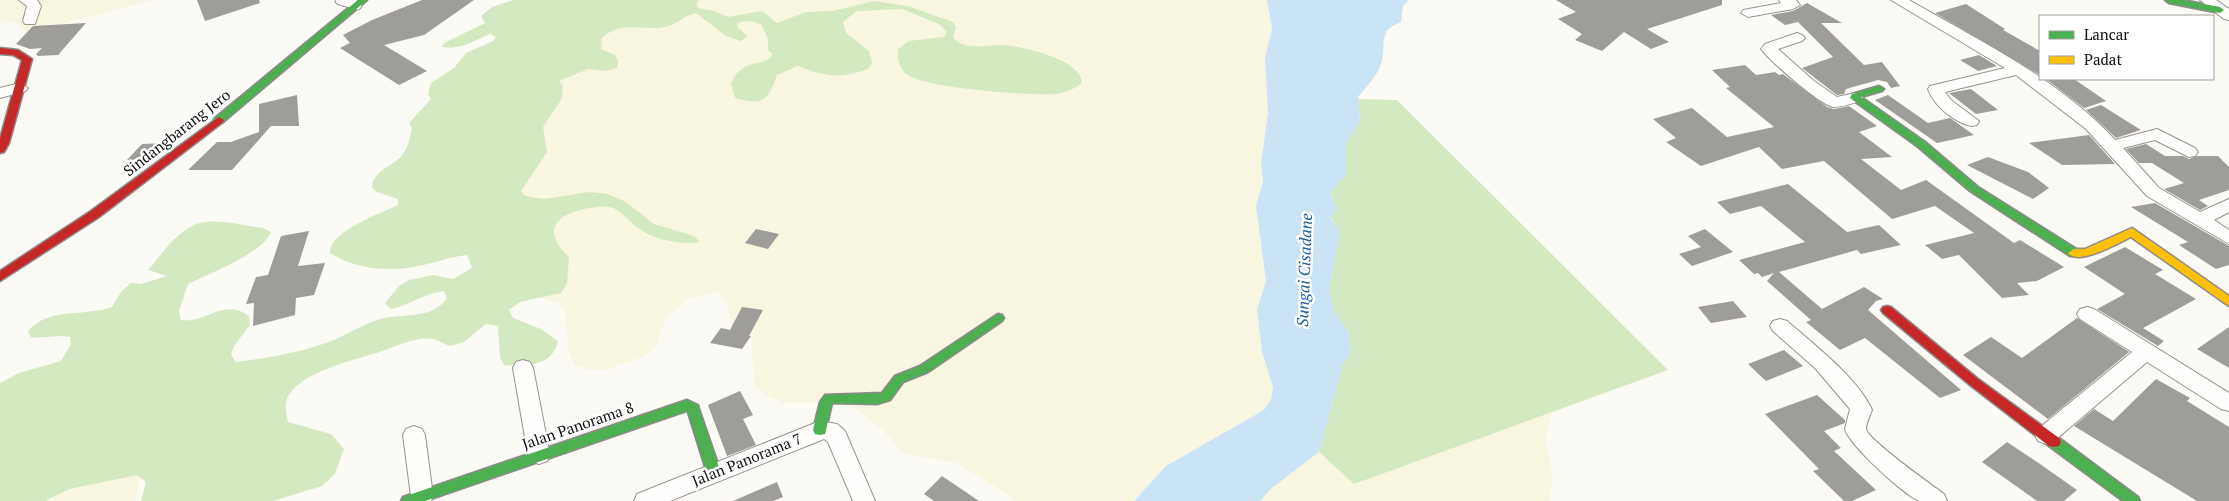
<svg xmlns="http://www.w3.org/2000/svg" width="2229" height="501" font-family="'PT Serif',serif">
  <rect width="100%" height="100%" fill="#fcfaf4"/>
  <g fill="#f8f6e0">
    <polygon points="0,0 152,0 27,33 14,21 0,24"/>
    <polygon points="545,0 1267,0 1272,29 1265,58 1268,113 1261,164 1263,181 1256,206 1266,281 1257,310 1262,352 1273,387 1271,399 1264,410 1166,466 1134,501 1018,501 957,463 904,454 882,429 856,409 838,403 784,403 767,396 755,385 751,336 732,325 726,300 717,291 686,300 665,320 655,348 642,357 607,370 590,370 575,365 569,352 565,311 558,302 520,294 432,118"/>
    <polygon points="1552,411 1545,442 1553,476 1549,501 1260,501 1272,488 1319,452 1354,483"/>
    <polygon points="151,419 136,501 0,501"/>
  </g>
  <g fill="#d4e8c2">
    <path d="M513 0H699L697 4 698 8 714 11 728 17 762 11 777 23 806 12 833 11 874 1 908 6 953 22 956 27 953 38C965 51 986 45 1001 45 1021 46 1080 59 1082 82 1076 89 1065 93 1055 94 1031 96 922 88 906 74 899 67 897 59 898 49L909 41 944 37 947 32 939 24 902 9 857 11 843 22 846 33 869 51 872 63 868 69C840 79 825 77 798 66L777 75C768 101 763 106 735 98L731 83C744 56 763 69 773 54L768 50V40L762 25C753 20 746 20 737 23L738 28 748 36 741 41 726 36 696 13C686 15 680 21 671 25 648 34 623 18 602 38L601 49 615 55 618 61 617 68 606 71 588 69 559 81 563 85 562 98 543 127 547 152 521 191 525 196 544 199 589 192 608 194 626 202 654 224 694 236 700 242C679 245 654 240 637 227 630 222 622 212 613 208 599 203 553 212 554 231 555 243 561 249 569 257L567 284 561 293 520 302 509 310 513 318 541 329 558 341C552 367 526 366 504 365L500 357 498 326 486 324 464 342 450 346C445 344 438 340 433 339 417 336 399 345 385 350 361 359 292 372 286 403 285 408 287 416 288 422L331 434 344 449 335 474 322 486 273 501H141L146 482 137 475 69 489 45 501H0V383L19 373 61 361 71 344 70 337 60 336 31 338 28 331C48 307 84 317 112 307L121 292 131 283 141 284 167 276 148 270C163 253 181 224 206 222 224 220 245 226 263 228L271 232C262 254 210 273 188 284L179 311 181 320C205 324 224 297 249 316L250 325 234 346 231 355 236 362C269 358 303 352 334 340 349 333 364 324 380 319 401 313 433 320 447 298L444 291C425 293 410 305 391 309L385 303 399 286 409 280 433 275 453 279 472 268 467 255C448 257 431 264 413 267 387 272 352 268 330 253 329 231 380 214 398 205V199L377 192 372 188C373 169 394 167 403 154 409 146 410 136 412 128L409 123 431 99 428 94 431 83 454 68 466 53 493 41 496 37 490 34C474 41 460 50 442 47L444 43 485 23 481 16 492 7Z"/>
    <polygon points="1358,99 1397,100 1668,370 1354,484 1319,452 1343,364 1351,352 1348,331 1334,312 1329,290 1340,231 1330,217 1333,198 1330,193 1345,155 1346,143 1360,121"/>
  </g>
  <path fill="#cae4f5" d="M1267 0H1409L1403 6 1401 22C1378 31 1386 41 1382 61 1379 74 1366 87 1358 97L1360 121 1346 143V175L1330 193 1337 209 1330 218 1340 231 1329 290 1334 312 1348 331 1351 353 1343 364 1319 452 1272 488 1260 501H1134L1166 466 1264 410 1271 399 1273 387 1262 352 1257 310 1266 281 1256 206 1263 181 1261 164 1268 113 1265 58 1272 29Z"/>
  <g fill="#9f9d99">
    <polygon points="197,0 259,0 260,3 205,21"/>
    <polygon points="422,0 474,0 424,35 384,45 427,71 399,85 340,48 350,43 343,35 372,20"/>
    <polygon points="1556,0 1722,0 1722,5 1647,29 1669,42 1651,49 1624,32 1602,51 1575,40 1582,34 1558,19 1576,12"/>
    <polygon points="1807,3 1842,23 1821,23 1864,65 1882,62 1900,86 1891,88 1887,82 1878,80 1846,89 1844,94 1837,95 1802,68 1833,57 1798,22 1785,25 1771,15 1793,11"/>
    <polygon points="1966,4 2005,29 2003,30 2040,51 2040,75 1935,13"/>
    <polygon points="86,23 58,55 38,56 36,54 42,48 30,49 16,44 33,26"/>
    <polygon points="1979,55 1997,66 1978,71 1960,60"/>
    <polygon points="1745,65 1756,75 1775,72 1779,75 1783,74 1827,107 1834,109 1849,106 1877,126 1859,132 1892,157 1861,159 1901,190 1926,180 2014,243 2020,240 2064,267 2037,281 2017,283 2029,295 2002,298 1959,255 1942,259 1925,245 1974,233 1935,206 1892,219 1824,161 1782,169 1759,147 1701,166 1666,142 1676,138 1653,119 1692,108 1727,137 1774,127 1726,88 1730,87 1712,70"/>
    <polygon points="2046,79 2074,79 2106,101 2084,108"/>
    <polygon points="1971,89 1998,110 1976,114 1949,93"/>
    <polygon points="297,95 299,126 271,126 232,170 188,170 217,142 231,142 259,132 259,104"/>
    <polygon points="1888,95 1928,123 1950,118 1974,135 1937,143 1875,100"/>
    <polygon points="2101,105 2141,130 2116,138 2086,110"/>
    <polygon points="2089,135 2115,164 2062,165 2029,143"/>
    <polygon points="168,143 149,159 127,160 142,144"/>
    <polygon points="2146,144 2165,156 2183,156 2189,159 2197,156 2218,156 2229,167 2229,190 2199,200 2208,206 2200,210 2164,189 2184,183 2152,163 2139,163 2126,149"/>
    <polygon points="1988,157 2028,172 2049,188 2033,199 1967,165"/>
    <polygon points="1788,184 1847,232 1879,225 1901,245 1861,254 1857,250 1779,272 1822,309 1864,287 1883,299 1876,301 1868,310 1961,390 1940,398 1865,338 1840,350 1806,322 1811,320 1767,281 1774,273 1762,277 1758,273 1754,274 1739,260 1805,242 1761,206 1730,214 1717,202"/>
    <polygon points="2155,203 2229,246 2229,265 2216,269 2179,245 2188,242 2131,207"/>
    <polygon points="756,229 779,234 768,249 745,243"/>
    <polygon points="1705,229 1733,252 1692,266 1679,254 1701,247 1688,236"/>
    <polygon points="309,231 298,266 325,263 314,295 296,298 295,315 253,326 254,303 246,304 256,277 268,275 281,236"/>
    <polygon points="2125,247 2163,270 2155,274 2196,299 2143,328 2164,341 2158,346 2097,309 2125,294 2084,267"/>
    <polygon points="1733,301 1747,317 1711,323 1698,307"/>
    <polygon points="742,307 763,310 749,336 751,336 742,349 710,343 721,328 730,330"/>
    <polygon points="2077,318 2129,352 2048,419 1963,355 1991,337 2022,358"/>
    <polygon points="2229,327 2229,368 2197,349"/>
    <polygon points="1784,350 1803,366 1766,381 1748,364"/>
    <polygon points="2156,379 2190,398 2187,401 2229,427 2229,501 2197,501 2074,426 2094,409 2113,421"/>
    <polygon points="740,391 753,415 743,419 756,445 727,456 708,405"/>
    <polygon points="1817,395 1845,420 1845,423 1824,431 1841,448 1834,451 1876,490 1852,501 1844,501 1813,471 1819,469 1765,414"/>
    <polygon points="2007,442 2040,464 2077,490 2064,501 2037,501 1982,462"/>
    <polygon points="942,476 979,501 934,501 924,494"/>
    <polygon points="777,482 783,497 773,501 733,501"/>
  </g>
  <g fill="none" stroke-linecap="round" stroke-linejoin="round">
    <g stroke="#959492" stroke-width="11">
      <polyline id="lane" points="340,0 357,5"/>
    </g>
    <g stroke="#959492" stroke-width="2">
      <g id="street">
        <polygon points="19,0 37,0 41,6 35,24 25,24 23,21 27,6"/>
        <polygon points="1779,0 1796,0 1800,5 1793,9 1748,17 1741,13 1743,10 1781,3"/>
        <path d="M1891 0H1909C1980 41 2059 79 2115 140L2157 129 2195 148 2198 152 2195 156 2189 157 2155 140 2123 148 2159 188 2200 212 2229 199V212L2214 220 2229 230V244L2147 196 2086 129 2016 75 1945 92 1951 100 1979 121 1977 125 1971 126C1954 122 1934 106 1928 89L1930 86 2005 68Z"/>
        <polygon points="2200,0 2216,0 2229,9 2229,20 2224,19"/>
        <path d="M1797 33 1802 35 1805 38 1802 41 1778 49 1814 81 1837 97 1855 93 1861 95 1863 98 1861 101C1853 103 1842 107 1834 107 1822 107 1769 60 1761 49L1765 44Z"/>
        <polygon points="20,83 28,88 26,91 0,98 0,88"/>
        <polygon points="2087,307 2094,309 2229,393 2229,411 2221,409 2147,362 2054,441 2046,444 2038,441 2035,435 2038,429 2132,352 2080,319 2077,314 2080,309"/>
        <path d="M1780 319 1787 321C1812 343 1859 379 1872 410 1870 416 1866 423 1866 429 1868 440 1932 485 1944 494L1947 501C1939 501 1928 501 1920 501 1906 497 1849 445 1845 429L1850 409 1815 368 1773 331 1770 326 1773 321Z"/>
        <polygon points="523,360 530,362 533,368 550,455 547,461 539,464 531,461 528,455 513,368 516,362"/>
        <polygon points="820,421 837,424 845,431 875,501 853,501 828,442 824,439 670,501 634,501 637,494"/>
        <polygon points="414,426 422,429 425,435 433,496 431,501 413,501 411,496 403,435 406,429"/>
      </g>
    </g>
    <g stroke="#8c8b88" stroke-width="3">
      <g id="fast">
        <polygon points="358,0 367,0 223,122 215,122 214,120 215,118"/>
        <polygon points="2165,0 2182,0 2220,7 2224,10 2220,13 2169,3"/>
        <polygon points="1879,86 1884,89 1882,91 1861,97 1925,142 1978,187 2078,250 2080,253 2078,256 2070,256 1970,191 1917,146 1850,98 1852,94"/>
        <polygon points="998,314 1002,315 1004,318 1002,321 928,372 903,382 890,400 877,404 832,403 825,434 820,435 815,434 813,430 820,402 825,395 882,393 895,376 920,366"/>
        <polygon points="687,400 698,405 699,409 721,473 719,477 714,478 709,477 707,473 688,412 686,411 425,501 401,501 403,497"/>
        <polygon points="2054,437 2059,438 2138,497 2140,501 2123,501 2049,446 2047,442 2049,438"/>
      </g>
    </g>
    <g stroke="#8c8b88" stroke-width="3">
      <path id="slow" d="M2132 228 2229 296V306L2131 237C2118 243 2079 266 2068 253L2074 249H2085Z"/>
    </g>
    <g stroke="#8c8b88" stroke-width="3">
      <g id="jam">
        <polygon points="0,48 18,50 32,59 9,143 4,152 0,153 0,139 22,60 13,55 0,54"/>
        <polygon points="219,117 224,120 223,122 99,217 0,281 0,271 91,211"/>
        <polygon points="1887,306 1891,307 1978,379 2059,438 2061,442 2059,446 2054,447 2049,446 1970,385 1883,313 1881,310 1883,307"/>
      </g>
    </g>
    <use href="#lane" stroke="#fffefd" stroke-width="9"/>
    <use href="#street" fill="#fffefd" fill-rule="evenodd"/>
    <use href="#fast" fill="#4caf50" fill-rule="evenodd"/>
    <use href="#slow" fill="#ffc107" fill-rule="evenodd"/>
    <use href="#jam" fill="#c62828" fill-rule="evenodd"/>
  </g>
  <g text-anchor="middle" stroke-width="5" stroke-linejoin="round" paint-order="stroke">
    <g font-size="15" fill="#0e0e0e" stroke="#fff">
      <text transform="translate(177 133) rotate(-38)" y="5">Sindangbarang Jero</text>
      <text transform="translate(578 426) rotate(-19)" y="5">Jalan Panorama 8</text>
      <text transform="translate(747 460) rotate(-22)" y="5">Jalan Panorama 7</text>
    </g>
    <g font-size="16" font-style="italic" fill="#195f9f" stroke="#fff">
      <text transform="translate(1304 270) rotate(-88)" y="6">Sungai Cisadane</text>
    </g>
  </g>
  <rect x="2039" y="15" width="175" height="65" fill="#ffffff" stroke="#9f9f9f"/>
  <rect x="2049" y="31" width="25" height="8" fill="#4caf50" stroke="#9f9f9f"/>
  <text x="2084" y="40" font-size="15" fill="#0e0e0e">Lancar</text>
  <rect x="2049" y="56" width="25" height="8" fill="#ffc107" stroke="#9f9f9f"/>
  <text x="2084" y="65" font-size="15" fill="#0e0e0e">Padat</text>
</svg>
